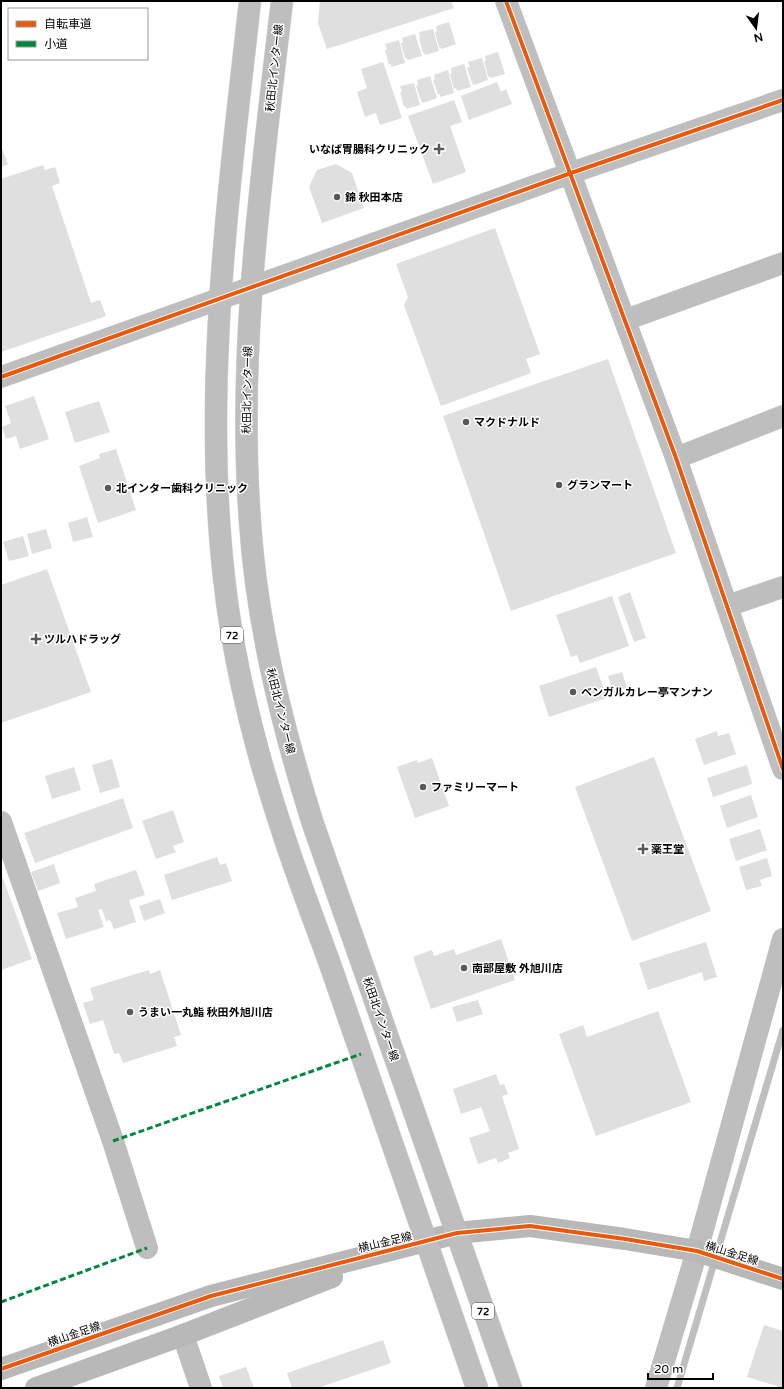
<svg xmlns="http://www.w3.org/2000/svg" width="784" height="1389" font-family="'Varela Round','Noto Sans JP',sans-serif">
  <rect width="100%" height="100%" fill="#fff"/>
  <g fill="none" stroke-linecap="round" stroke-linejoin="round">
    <polyline stroke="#bfbfbf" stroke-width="7" points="677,1388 783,1030"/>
  </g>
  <g fill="#dfdfdf">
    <polygon points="320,1 451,1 454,8 327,49 318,23"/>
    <polygon points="449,22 456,44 442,49 439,47 435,32 437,31 436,26"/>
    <polygon points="433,29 439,51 425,55 424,52 423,53 419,38 420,38 419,32"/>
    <polygon points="415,34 422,56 408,60 407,58 405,58 401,43 403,43 402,38"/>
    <polygon points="399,40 405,63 391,67 391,64 389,65 385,50 387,49 385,44"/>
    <polygon points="498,52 505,74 491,78 488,76 484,61 486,61 485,56"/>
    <polygon points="482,58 488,80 474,85 472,83 467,68 470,67 468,62"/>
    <polygon points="383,62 402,118 380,125 376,113 365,117 357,92 367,88 361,69"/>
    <polygon points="464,64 471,87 457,91 456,88 454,89 450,74 452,73 451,68"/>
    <polygon points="448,70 454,93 440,97 440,94 438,95 433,80 435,79 434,75"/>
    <polygon points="430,76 437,98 423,103 421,101 416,86 418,85 417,80"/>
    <polygon points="497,82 501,92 506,89 512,104 469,120 461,96"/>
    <polygon points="414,83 420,105 406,109 406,106 404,107 400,92 402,92 400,86"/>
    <polygon points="454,100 462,122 450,126 466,172 433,184 408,116"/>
    <polygon points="1,146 8,164 1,167"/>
    <polygon points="336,164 352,173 364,208 322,223 309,187 317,170"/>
    <polygon points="43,165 45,170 55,167 60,183 52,186 91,303 100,300 106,316 1,352 1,179"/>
    <polygon points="495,228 540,354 526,359 531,373 441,406 404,305 408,297 396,264"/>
    <polygon points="608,359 676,553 511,611 443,416"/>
    <polygon points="34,396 49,439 20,449 16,436 6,439 2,427 11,423 5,406"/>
    <polygon points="99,401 110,432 75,443 65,412"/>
    <polygon points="116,449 136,510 98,523 79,466 100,458 99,454"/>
    <polygon points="87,517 93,537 73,542 68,523"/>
    <polygon points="46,529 52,548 32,554 27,534"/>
    <polygon points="23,536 29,556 9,561 3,542"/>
    <polygon points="47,569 91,692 1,723 1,585"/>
    <polygon points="630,592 646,638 634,642 618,597"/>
    <polygon points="612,596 629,646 580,663 577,655 571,657 556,615"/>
    <polygon points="596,667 607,698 549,717 539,686"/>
    <polygon points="622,672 627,688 613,693 608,676"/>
    <polygon points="717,731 718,736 729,733 736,754 704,765 695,739"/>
    <polygon points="654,757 711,911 632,941 575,787"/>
    <polygon points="432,758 449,806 415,818 397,767 417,760 418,763"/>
    <polygon points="112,759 120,787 100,793 92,765"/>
    <polygon points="747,765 752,784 713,797 707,778"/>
    <polygon points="74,767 81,790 52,799 45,776"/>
    <polygon points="751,795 758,817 727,828 720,806"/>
    <polygon points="123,798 133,828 35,863 24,833"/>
    <polygon points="173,810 184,842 173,846 176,852 156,859 142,821"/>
    <polygon points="760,829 767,850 736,861 729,839"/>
    <polygon points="217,857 220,865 226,863 232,881 172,900 164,875"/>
    <polygon points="767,858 772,876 760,880 762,886 746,890 739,867"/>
    <polygon points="54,864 60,883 38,891 31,872"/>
    <polygon points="136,870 145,895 129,900 136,922 114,929 110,920 106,921 102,909 98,910 104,927 66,939 57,913 78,907 75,898 96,891 94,884"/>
    <polygon points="1,873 32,959 1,970"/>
    <polygon points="160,899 165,913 144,921 139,906"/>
    <polygon points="501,939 515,980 431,1009 413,957 432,950 434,956 454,949 456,955"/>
    <polygon points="706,942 717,977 704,981 702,972 648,990 639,963"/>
    <polygon points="149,970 150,974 160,970 181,1035 174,1037 177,1046 123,1063 119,1053 114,1054 103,1020 90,1024 83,1003 94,1000 90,988"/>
    <polygon points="478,1000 483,1014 457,1022 452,1007"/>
    <polygon points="658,1011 691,1102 596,1136 559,1034 583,1025 587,1037"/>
    <polygon points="496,1074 500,1085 504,1084 508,1094 502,1096 519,1149 508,1153 510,1158 498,1163 496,1158 478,1164 469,1138 490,1131 481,1107 461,1114 453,1089"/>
    <polygon points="764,1325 783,1331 783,1388 747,1377"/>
    <polygon points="383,1340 391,1363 318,1388 292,1388 287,1373"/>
    <polygon points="246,1367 254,1388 223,1388 219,1376"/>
  </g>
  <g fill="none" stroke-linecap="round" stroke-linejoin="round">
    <g stroke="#dbdbdb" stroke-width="23">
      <g id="primary">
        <path d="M250 1C228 200 200 402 227 602 238 682 259 762 285 839 299 882 316 925 331 967 380 1108 429 1248 477 1388"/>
        <path d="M282 1C262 174 237 348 250 522 257 626 282 725 313 824L511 1388"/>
      </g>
    </g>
    <g stroke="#bebebe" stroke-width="22">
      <polyline points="506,1 676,458 783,769"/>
      <polyline points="625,320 783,263"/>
      <polyline points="1,377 571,173 783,100"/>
      <polyline points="676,458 783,416"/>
      <polyline points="727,606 783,587"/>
      <polyline points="1,822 113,1141 147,1248"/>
      <polyline points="183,1335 201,1388"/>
      <polyline points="656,1388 697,1251 783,939"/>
    </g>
    <g stroke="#b8b8b8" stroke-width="22">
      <polyline points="1,1369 211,1296 457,1233 530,1226 625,1239 697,1251 783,1279"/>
      <polyline points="36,1388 183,1335 332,1277"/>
    </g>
    <use href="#primary" stroke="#bebebe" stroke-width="22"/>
    <g stroke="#00873e" stroke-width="3" stroke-dasharray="6 3" stroke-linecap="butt">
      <polyline points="113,1141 361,1054"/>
      <polyline points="1,1302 147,1248"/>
    </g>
    <g stroke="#fff" stroke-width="6">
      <g id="cycleway">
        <polyline points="506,1 676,458 783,769"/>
        <polyline points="1,377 571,173 783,100"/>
        <polyline points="1,1369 211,1296 457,1233 530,1226 625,1239 697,1251 783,1279"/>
      </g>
    </g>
    <use href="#cycleway" stroke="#e8590c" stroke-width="4"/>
  </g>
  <g fill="#595959" stroke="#fff" stroke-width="1.5">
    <path d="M437 143h4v4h4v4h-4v4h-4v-4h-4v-4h4z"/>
    <circle cx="337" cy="197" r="4"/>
    <circle cx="466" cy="422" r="4"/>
    <circle cx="559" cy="485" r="4"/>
    <circle cx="108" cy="488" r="4"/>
    <path d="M34 633h4v4h4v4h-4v4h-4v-4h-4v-4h4z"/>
    <circle cx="573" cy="692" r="4"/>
    <circle cx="423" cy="787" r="4"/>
    <path d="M641 843h4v4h4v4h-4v4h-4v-4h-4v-4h4z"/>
    <circle cx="464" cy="968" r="4"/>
    <circle cx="130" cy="1012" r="4"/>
  </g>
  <g text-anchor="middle" stroke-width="3" stroke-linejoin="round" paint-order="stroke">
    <g fill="#fff" stroke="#4c4c4c" stroke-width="1">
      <rect x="221" y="627" width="22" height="16" rx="3"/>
      <rect x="472" y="1303" width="22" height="16" rx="3"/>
    </g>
    <g font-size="10" font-weight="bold" fill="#000">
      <text x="232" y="639">72</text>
      <text x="483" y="1315">72</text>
    </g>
    <g font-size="11" fill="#000" stroke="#fff">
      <text transform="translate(274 68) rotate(-84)" y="4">秋田北インター線</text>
      <text transform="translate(247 390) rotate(-89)" y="4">秋田北インター線</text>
      <text transform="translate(281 711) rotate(76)" y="4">秋田北インター線</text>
      <text transform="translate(381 1019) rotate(71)" y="4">秋田北インター線</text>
      <text transform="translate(385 1242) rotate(-14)" y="4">横山金足線</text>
      <text transform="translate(732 1253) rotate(17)" y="4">横山金足線</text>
      <text transform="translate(74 1334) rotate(-19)" y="4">横山金足線</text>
    </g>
    <g font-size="11" font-weight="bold" fill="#000" stroke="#fff" text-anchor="start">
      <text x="430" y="153" text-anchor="end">いなば胃腸科クリニック</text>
      <text x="345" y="201">錦 秋田本店</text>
      <text x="474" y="426">マクドナルド</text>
      <text x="567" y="489">グランマート</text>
      <text x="116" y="492">北インター歯科クリニック</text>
      <text x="44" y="643">ツルハドラッグ</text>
      <text x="581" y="696">ベンガルカレー亭マンナン</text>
      <text x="431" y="791">ファミリーマート</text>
      <text x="651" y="853">薬王堂</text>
      <text x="472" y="972">南部屋敷 外旭川店</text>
      <text x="138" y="1016">うまい一丸鮨 秋田外旭川店</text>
    </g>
  </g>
  <rect width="784" height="1389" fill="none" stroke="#000000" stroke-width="4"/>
  <rect x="8" y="8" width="140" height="52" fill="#ffffff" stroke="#999999"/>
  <rect x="16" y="21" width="20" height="6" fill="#e8590c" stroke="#999999"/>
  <text x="44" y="28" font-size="12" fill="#000000">自転車道</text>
  <rect x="16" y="41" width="20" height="6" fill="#00873e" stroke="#999999"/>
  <text x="44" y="48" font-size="12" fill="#000000">小道</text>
  <g transform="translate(756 28) rotate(166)" stroke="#ffffff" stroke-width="3" paint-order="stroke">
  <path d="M0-3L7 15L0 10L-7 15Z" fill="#000000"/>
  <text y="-6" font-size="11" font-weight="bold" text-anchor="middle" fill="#000000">N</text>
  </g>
  <path d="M648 1373v6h65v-6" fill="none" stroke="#000000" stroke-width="2"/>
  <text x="654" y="1373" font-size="12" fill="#000000" stroke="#ffffff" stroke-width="3" paint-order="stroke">20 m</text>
</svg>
